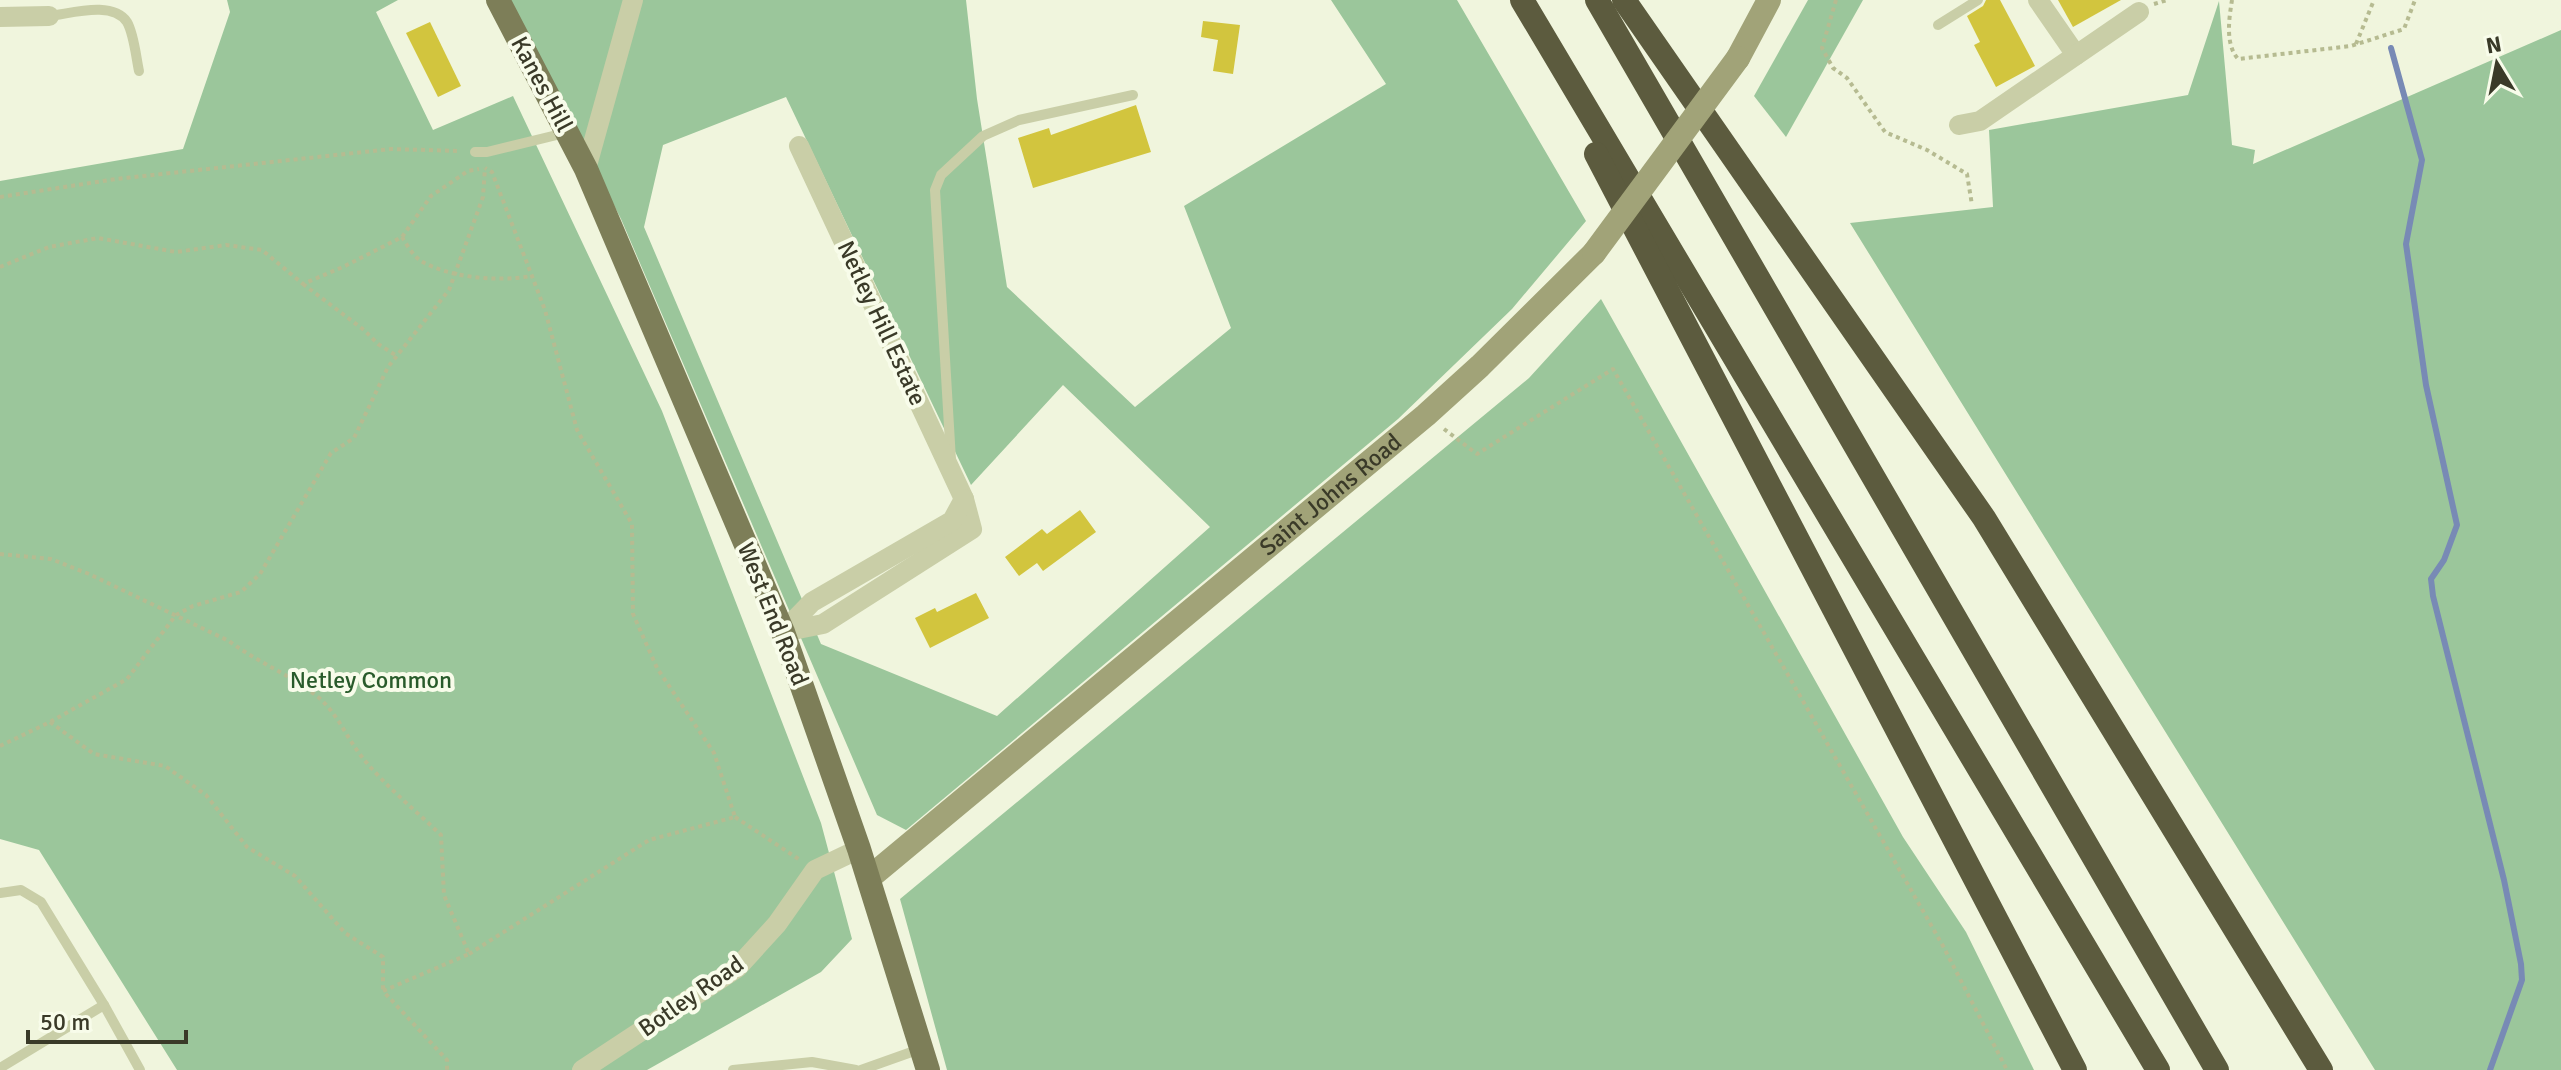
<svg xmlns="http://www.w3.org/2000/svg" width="2561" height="1070" font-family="Signika,sans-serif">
  <rect width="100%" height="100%" fill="#f0f5dd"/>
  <g fill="#9bc69b" fill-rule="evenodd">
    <polygon points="227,0 398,0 376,12 433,130 513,96 662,411 821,823 852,939 821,972 647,1070 177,1070 39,850 0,839 0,181 183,149 230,12"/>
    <path d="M510 0H966L977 99 1007 287 1135 407 1231 328 1184 206 1386 84 1331 0H1457L1586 221 1512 309 1398 419 906 830 877 815 621 219ZM786 97 971 485 1063 385 1210 527 997 716 821 644 644 227 663 145Z"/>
    <polygon points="1808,0 1863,0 1786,137 1754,96"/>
    <polygon points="2219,1 2232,145 2255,150 2253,164 2561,30 2561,1070 2375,1070 1850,223 1993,207 1989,130 2188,95"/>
    <polygon points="1601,299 1903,837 1966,932 2034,1070 947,1070 900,899 1529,378"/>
  </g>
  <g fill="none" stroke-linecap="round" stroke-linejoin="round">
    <polyline stroke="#788ab5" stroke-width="6" points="2391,48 2422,160 2406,244 2426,385 2457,525 2444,560 2431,579 2433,596 2504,880 2521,964 2522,980 2490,1070"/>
  </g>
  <g fill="#d2c53e">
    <polygon points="1986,0 2000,0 2035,66 1996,87 1974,45 1980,42 1967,16 1983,6"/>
    <polygon points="2058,0 2121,0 2073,27"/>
    <polygon points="1203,21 1240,25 1233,74 1213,71 1218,40 1201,37"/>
    <polygon points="430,22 461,86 438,97 406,33"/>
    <polygon points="1136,105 1151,152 1033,188 1018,138 1049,128 1051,135"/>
    <polygon points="1080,510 1096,532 1043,571 1037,563 1019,576 1005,557 1042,529 1047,534"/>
    <polygon points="976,593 989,618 930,648 915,618 935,608 937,612"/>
  </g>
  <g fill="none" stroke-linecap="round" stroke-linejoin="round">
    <g stroke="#b6bb91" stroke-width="4" stroke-dasharray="4 4" stroke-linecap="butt">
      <polyline points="1836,0 1822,48 1833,68 1847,78 1885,132 1927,150 1967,174 1972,205"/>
      <path d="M2232 0C2229 19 2225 44 2238 59L2351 46 2404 29 2415 0"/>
      <polyline points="2154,4 2167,0"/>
      <polyline points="2356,44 2374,0"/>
      <polyline points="0,197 116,179 391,149 460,151"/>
      <path d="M402 237C407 245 413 256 421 261 450 278 499 282 531 276"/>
      <polyline points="0,267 49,247 98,238 176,252 226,245 262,250 303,284 345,266 402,237 431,196 468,171 479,169"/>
      <polyline points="303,284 364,330 378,344 397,356"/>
      <polyline points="1444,429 1477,454 1613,369 1943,946 2007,1070"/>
      <path d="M0 554 51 559 89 574 229 641C257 662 291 675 318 697 338 714 346 737 362 757 384 785 415 810 441 835L444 895 469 954 383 991 447 1060V1070"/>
      <polyline points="50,722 94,754 165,766 206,795 247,847 295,876 345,933 383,957 383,991"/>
      <polyline points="0,746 50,722 127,679 176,615 193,606 241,592 260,574 331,453 354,438 388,367 449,290 483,197 485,168"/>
      <polyline points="735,817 800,860"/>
      <polyline points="469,954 649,840 735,817 714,753 657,668 633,614 632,524 577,430 545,310 492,172 485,168"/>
    </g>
    <g stroke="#c9cea7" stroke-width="10">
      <path d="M49 16C70 14 112 0 127 22 134 34 136 57 139 71"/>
      <polyline points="1938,25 1978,0"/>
      <polyline points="475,152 487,152 565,133"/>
      <polyline points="951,460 935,190 941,175 983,136 1019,120 1133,95"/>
      <polyline points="0,893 21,890 41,902 104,1005 140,1070"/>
      <polyline points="0,1068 104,1005"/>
      <polyline points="733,1070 812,1062 856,1070"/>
      <polyline points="861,1070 920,1049"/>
    </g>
    <g stroke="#c9cea7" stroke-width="20">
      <polyline points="2038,0 2076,55"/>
      <polyline points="0,17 49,16"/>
      <polyline points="1959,125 1980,121 2139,12"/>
      <polyline points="586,169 633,0"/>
      <polyline points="783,632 823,624 972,529 964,499 799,146"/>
      <polyline points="783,632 812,602 952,521 964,499"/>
      <polyline points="582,1070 737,968 777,924 815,870 859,849"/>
    </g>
    <g stroke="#a1a378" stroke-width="24">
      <polyline points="1738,58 1769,0"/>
      <path id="s1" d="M869 878 1426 415 1480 366 1594 253"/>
    </g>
    <polyline stroke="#7d7e58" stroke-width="24" points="498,0 586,169 783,632 859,849 928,1070"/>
    <g stroke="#5c5b3e" stroke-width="24">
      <polyline points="1522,0 2158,1070"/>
      <polyline points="1597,0 2217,1070"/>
      <polyline points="1624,0 1984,518 2321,1070"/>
      <polyline points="1596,154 2075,1070"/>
    </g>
    <polyline stroke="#a1a378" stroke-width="24" points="1594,253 1738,58"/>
  </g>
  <g text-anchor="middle" stroke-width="8" stroke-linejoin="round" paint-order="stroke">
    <g font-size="24" fill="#3a3a28" stroke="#f8fcea">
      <text transform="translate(542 84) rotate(62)" y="8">Kanes Hill</text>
      <text transform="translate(882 323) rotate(65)" y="8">Netley Hill Estate</text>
      <text dy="8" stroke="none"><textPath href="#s1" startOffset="600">Saint Johns Road</textPath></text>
      <text transform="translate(773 614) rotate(68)" y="8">West End Road</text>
      <text transform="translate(691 996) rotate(-35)" y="8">Botley Road</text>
    </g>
    <g font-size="24" fill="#295b2b" stroke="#f8fcea">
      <text x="371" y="688">Netley Common</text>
    </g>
  </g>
  <g transform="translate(2497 64) rotate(350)" stroke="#f8fcea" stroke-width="6" paint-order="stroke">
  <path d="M0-6L14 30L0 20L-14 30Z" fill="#3a3a28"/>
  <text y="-12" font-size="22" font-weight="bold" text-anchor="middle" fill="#3a3a28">N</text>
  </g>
  <path d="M28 1030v12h158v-12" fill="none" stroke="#3a3a28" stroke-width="4"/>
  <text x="40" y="1030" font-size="24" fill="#3a3a28" stroke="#f8fcea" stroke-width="6" paint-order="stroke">50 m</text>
</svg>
